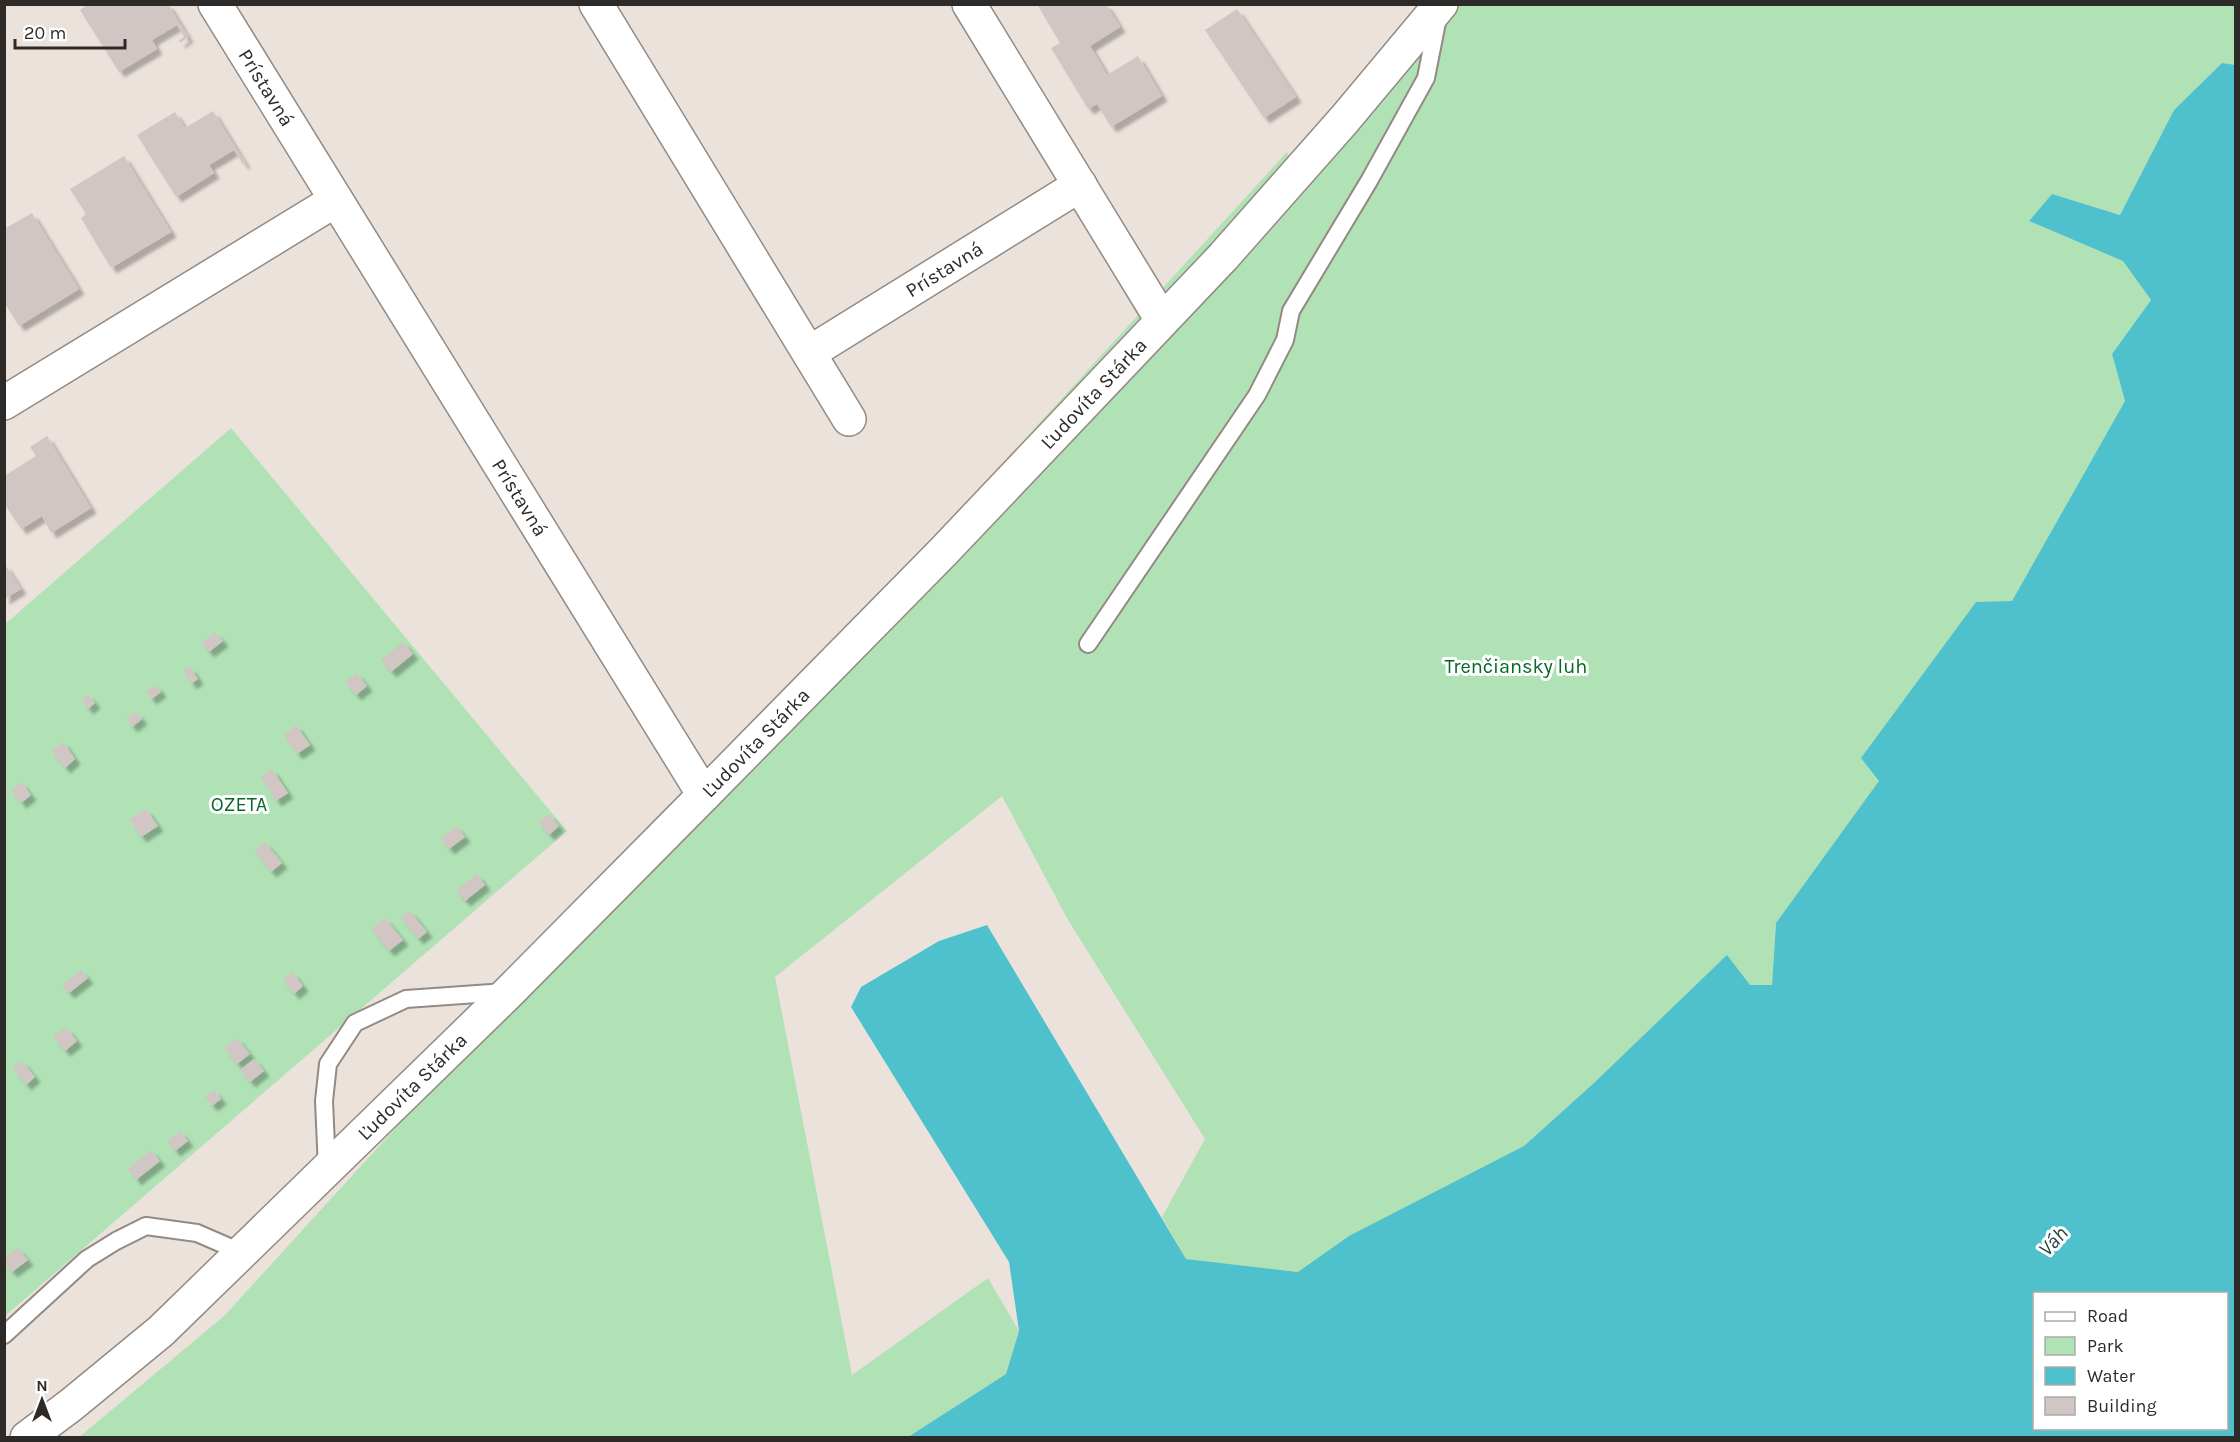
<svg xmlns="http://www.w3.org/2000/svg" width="2240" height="1442" font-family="Karla,sans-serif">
  <defs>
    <filter id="shadow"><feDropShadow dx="5.5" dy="5.5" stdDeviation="1.5" flood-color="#0004"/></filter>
  </defs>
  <rect width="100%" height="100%" fill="#ece2dc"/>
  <g fill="#b0e2b6">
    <polygon points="1457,5 2235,5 2235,65 2222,63 2174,110 2120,215 2052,194 2029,221 2123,261 2151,300 2112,354 2125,401 2012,601 1776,923 1772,986 1750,986 1727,956 1595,1082 1524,1146 1298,1272 1186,1259 1162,1217 1205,1139 1068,920 1002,796 775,977 852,1375 988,1278 1019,1331 1006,1374 908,1437 78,1438 224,1316 1287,152 1303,187"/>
    <polygon points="231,428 567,831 5,1316 4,625"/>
  </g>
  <path fill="#4ec1cc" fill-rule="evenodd" d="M2222 63 2236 65 2235 1437H908L1006 1374 1019 1331 1009 1262 851 1007 861 987 939 941 987 925 1186 1259 1298 1272 1349 1236 1524 1146 1595 1082 1727 955 1750 985H1772L1776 923 1879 781 1861 758 1976 602 2012 601 2125 401 2112 354 2151 300 2123 261 2029 221 2052 194 2120 215 2174 110ZM2034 1294H2226V1428H2034Z"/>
  <g fill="#d2c6c5" filter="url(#shadow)">
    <polygon points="89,4 168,4 188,37 180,43 179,40 184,37 177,25 152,40 157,49 119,72 80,10"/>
    <polygon points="1037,4 1106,4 1120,27 1090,46 1099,61 1107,75 1138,56 1162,96 1111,127 1097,104 1088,109 1070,79 1051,48 1060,43"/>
    <polygon points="1237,9 1296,97 1264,118 1205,30"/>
    <polygon points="213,111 245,163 243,164 234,150 209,165 214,173 176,197 137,135 175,112 185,128"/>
    <polygon points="124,156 171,232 111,268 81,218 86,214 70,189"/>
    <polygon points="32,213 79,289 19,326 4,302 4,229"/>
    <polygon points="47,436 91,508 51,533 42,516 21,529 4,503 4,476 36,456 30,447"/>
    <polygon points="4,563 21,589 4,599"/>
    <polygon points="215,632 223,641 209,652 201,643"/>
    <polygon points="403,642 413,654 391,672 381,660"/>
    <polygon points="190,667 198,679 191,684 183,670"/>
    <polygon points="357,673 367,686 356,695 345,682"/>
    <polygon points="156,685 161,692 151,699 146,692"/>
    <polygon points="88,694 95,703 88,709 81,700"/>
    <polygon points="136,712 142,719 132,727 126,719"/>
    <polygon points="296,725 310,745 297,754 284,735"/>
    <polygon points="63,742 75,759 65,768 51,751"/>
    <polygon points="272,769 288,793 276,801 261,777"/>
    <polygon points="21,782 31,795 21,803 11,790"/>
    <polygon points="146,809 158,826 141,837 129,820"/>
    <polygon points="549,814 559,826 549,835 538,822"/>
    <polygon points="456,826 465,837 449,849 441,839"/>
    <polygon points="265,842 282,863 271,872 254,851"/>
    <polygon points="477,874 485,885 465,901 456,891"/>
    <polygon points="410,911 427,932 418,939 401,918"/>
    <polygon points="385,918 403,940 389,951 371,929"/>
    <polygon points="81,970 88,978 69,993 62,985"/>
    <polygon points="292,972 303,986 294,994 283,980"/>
    <polygon points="66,1027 77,1041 65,1051 53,1037"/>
    <polygon points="237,1038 250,1054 237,1064 224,1048"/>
    <polygon points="254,1059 264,1071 250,1082 240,1070"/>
    <polygon points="22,1061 35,1077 26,1085 13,1069"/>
    <polygon points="214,1090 221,1099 212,1106 205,1097"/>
    <polygon points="180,1131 188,1141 175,1151 167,1141"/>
    <polygon points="151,1150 160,1161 136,1180 128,1169"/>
    <polygon points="18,1248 28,1260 12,1272 4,1263 4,1258"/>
  </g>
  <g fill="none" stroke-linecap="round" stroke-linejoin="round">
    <g stroke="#938a84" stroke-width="20">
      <g id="service">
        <polyline points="1088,644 1257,395 1285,340 1291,311 1369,181 1426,78 1438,17"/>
        <polyline points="327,1169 324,1101 328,1064 355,1023 406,999 505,992"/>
        <polyline points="4,1335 87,1259 116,1241 146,1226 197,1233 243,1253"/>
      </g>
    </g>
    <g stroke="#938a84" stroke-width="36">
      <g id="minor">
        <path id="s1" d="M215 4 704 795"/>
        <polyline points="596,4 849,419"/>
        <polyline points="969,4 1162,320"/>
        <path id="s2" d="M809 353 1080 185"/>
        <polyline points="4,403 336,200"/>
        <path id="s3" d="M27 1438 71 1405 161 1331 509 992 704 795 943 552 1223 257 1344 120 1441 4"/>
      </g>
    </g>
    <use href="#service" stroke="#fff" stroke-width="16"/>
    <use href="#minor" stroke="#fff" stroke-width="33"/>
  </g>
  <g text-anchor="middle" stroke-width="6" stroke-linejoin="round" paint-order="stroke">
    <g font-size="20" fill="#2e2a28" stroke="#fff">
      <text dy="7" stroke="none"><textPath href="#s1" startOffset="98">Prístavná</textPath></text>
      <text dy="7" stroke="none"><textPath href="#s2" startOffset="159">Prístavná</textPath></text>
      <text dy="7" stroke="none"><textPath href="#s3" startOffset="1494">Ľudovíta Stárka</textPath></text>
      <text dy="7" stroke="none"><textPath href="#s1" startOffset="580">Prístavná</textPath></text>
      <text dy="7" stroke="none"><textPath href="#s3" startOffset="1008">Ľudovíta Stárka</textPath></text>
      <text dy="7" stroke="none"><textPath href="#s3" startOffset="522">Ľudovíta Stárka</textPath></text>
    </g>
    <g font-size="20" fill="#066828" stroke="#fff">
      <text x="1516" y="673">Trenčiansky luh</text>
      <text x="239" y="811">OZETA</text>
    </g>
    <g font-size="21" font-style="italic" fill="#294345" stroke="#fff">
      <text transform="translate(2053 1241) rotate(-47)" y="7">Váh</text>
    </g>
  </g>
  <rect width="2240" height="1442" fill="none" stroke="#2e2a28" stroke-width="12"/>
  <rect x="2033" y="1292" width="195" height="138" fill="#ffffff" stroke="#abaaa9" stroke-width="1.5"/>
  <rect x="2045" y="1312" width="30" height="9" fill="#ffffff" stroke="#abaaa9" stroke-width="1.5"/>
  <text x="2087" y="1322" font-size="18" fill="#2e2a28">Road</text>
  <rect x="2045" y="1337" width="30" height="18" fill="#b0e2b6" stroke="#abaaa9" stroke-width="1.5"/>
  <text x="2087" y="1352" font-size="18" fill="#2e2a28">Park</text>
  <rect x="2045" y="1367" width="30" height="18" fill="#4ec1cc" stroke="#abaaa9" stroke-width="1.5"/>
  <text x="2087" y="1382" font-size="18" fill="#2e2a28">Water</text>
  <rect x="2045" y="1397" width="30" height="18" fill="#d2c6c5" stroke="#abaaa9" stroke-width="1.5"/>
  <text x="2087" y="1412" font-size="18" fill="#2e2a28">Building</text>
  <g transform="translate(42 1400)" stroke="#ffffff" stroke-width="4.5" paint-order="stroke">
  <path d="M0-4.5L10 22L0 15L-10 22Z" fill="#2e2a28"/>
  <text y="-9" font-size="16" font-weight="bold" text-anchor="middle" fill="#2e2a28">N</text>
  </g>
  <path d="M15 39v9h110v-9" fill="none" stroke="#2e2a28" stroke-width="3"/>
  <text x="24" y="39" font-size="18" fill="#2e2a28" stroke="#ffffff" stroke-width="4.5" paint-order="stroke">20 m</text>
</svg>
